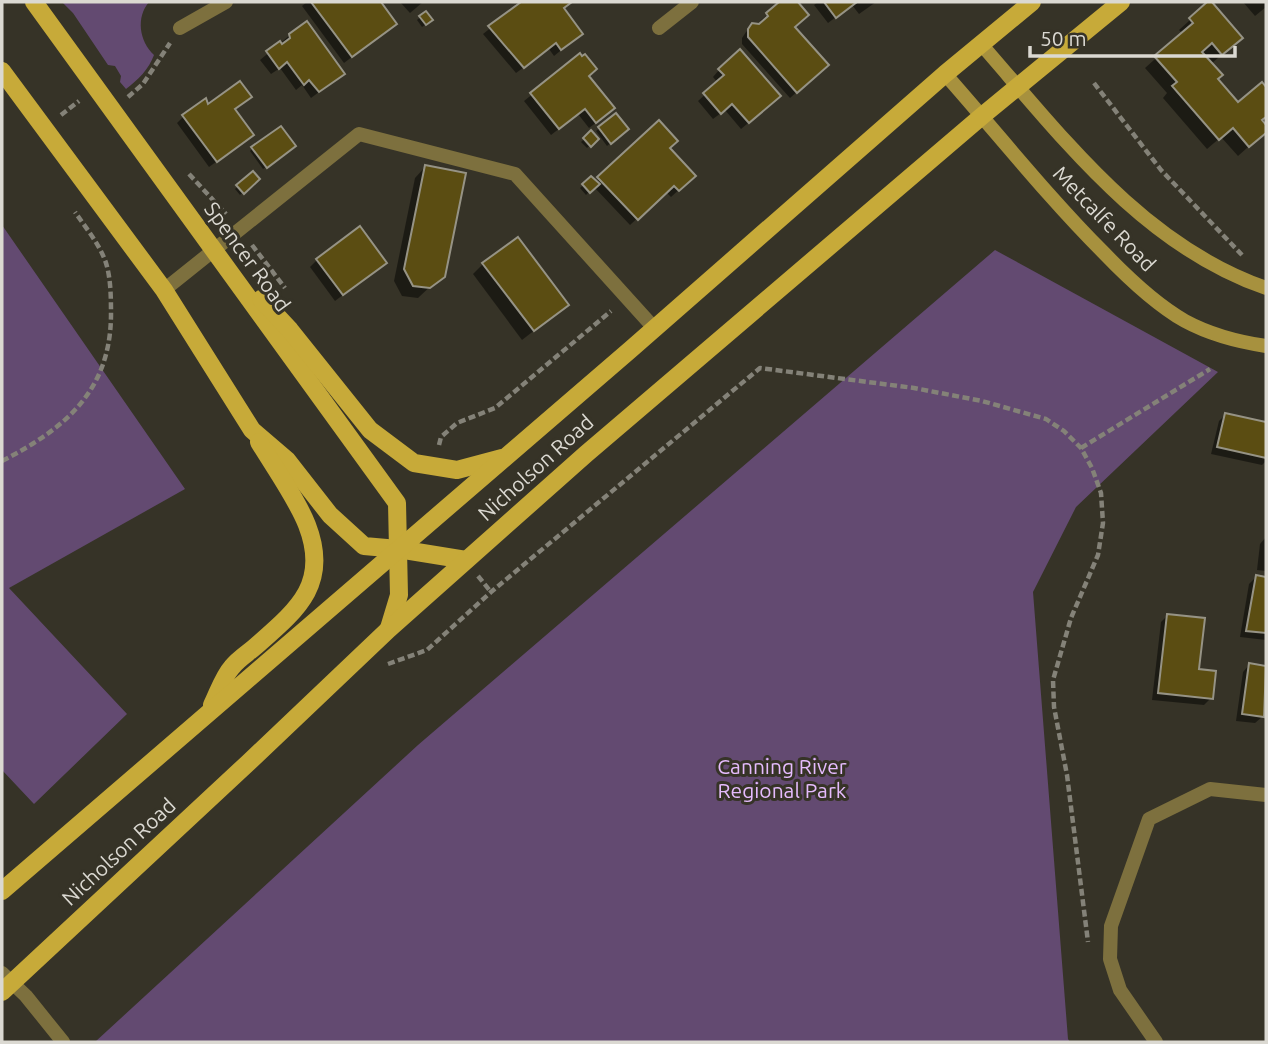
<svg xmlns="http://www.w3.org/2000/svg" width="1268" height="1044" font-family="Ubuntu,sans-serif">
  <rect width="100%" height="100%" fill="#363327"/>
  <g fill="#634a71">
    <path d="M62 2H149C136 17 139 41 154 55 149 69 138 80 126 89L120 82 121 76 115 66 108 65 73 13Z"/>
    <polygon points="2,225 185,489 9,588 127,714 34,804 2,770"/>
    <polygon points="995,250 1218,372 1076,507 1033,592 1068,1039 1070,1042 95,1042 418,745"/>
  </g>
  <g fill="#0007">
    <polygon points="307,2 378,2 395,24 344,63 302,6"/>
    <polygon points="400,2 423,2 410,13"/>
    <polygon points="519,2 570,2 563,9 581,34 554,56 549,49 516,73 483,34 517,7 515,5"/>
    <polygon points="782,2 796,2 807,15 793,27 820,71 790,98 742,44 742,38 746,32 753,25 760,26 762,23 760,21"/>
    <polygon points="818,2 876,2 859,14 852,5 828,23 814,5"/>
    <polygon points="1210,2 1241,38 1211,64 1216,79 1238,104 1262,84 1266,90 1266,116 1260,121 1266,131 1238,156 1221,137 1207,149 1163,98 1167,93 1145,68 1183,34 1179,30"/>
    <polygon points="1243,2 1266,2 1266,7 1255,16"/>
    <polygon points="425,13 428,23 422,27 417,20"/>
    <polygon points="290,35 335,80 311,98 302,85 296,90 280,68 271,74 260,60"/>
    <polygon points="580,56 606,115 589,128 578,114 551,135 524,101"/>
    <polygon points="719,70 772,103 741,129 725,110 713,119 698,101 718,83 713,77"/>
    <polygon points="250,97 234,110 245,141 209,167 177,123 184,116 208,107"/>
    <polygon points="616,115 624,132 607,146 596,131"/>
    <polygon points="659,123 668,149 694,176 671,197 666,192 630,225 594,187 586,195 580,188 591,178 595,182"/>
    <polygon points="591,133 597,139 587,148 581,142"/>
    <polygon points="253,148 291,149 263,169 250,151"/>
    <polygon points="425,167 435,282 418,298 402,296 394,281 415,178"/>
    <polygon points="252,173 258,179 240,195 235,189"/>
    <polygon points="317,260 385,263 335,301 310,267"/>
    <polygon points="483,264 567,305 522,340 473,274"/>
    <polygon points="1226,414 1266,424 1266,461 1262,465 1211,454 1219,421"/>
    <polygon points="1266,537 1266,571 1257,570 1260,544"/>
    <polygon points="1256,577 1266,578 1266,640 1240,637 1249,584"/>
    <polygon points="1168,615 1211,698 1204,705 1152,700 1161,622"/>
    <polygon points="1249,665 1266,668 1266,708 1264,707 1262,717 1255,723 1236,721 1243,672"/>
  </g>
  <g fill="#5b4d12" stroke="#969385" stroke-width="2">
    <polygon points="311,2 381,2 397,24 352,57"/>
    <polygon points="521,2 572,2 564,8 583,34 561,50 556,43 524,68 488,26"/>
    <polygon points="779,2 798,2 809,15 795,27 829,65 797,93 748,37 748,29 752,23 759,24 768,16 766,13"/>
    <polygon points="824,2 857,2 836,18"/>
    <polygon points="1207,2 1212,2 1243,38 1222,55 1212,43 1202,52 1223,75 1218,79 1238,102 1262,82 1266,87 1266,117 1262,120 1266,125 1266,133 1249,147 1233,128 1219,140 1172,86 1177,82 1154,56 1193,23 1189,18"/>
    <polygon points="426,11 433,20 426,25 419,16"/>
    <polygon points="307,21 345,74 319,92 309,80 304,85 287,62 279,69 266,51 280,41 282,44 290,38 289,34"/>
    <polygon points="740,49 781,96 749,123 732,104 721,114 703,93 724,75 718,69"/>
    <polygon points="580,53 582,56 585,54 597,69 589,76 615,108 596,123 585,109 559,129 530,93"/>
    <polygon points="240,81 252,97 235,109 254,135 217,162 182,115 206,98 208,104"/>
    <polygon points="616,113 629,129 611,144 598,127"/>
    <polygon points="659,120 678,141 670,148 696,176 679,191 674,186 638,220 597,177"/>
    <polygon points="281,126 296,146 267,168 251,147"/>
    <polygon points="591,130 599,139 591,147 583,138"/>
    <polygon points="425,165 466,173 445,277 430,288 413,286 404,269"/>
    <polygon points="253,171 260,179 244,194 236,185"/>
    <polygon points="591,176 600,184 590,193 582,184"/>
    <polygon points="360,226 387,263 343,295 316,259"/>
    <polygon points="518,237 569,305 534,331 482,263"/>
    <polygon points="1225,413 1266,422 1266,458 1217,447"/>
    <polygon points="1256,575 1266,577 1266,633 1246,631"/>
    <polygon points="1167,614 1205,618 1199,669 1216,671 1213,699 1158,693"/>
    <polygon points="1249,663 1266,666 1264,717 1242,714"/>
  </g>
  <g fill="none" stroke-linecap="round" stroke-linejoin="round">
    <g stroke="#848278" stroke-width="4.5" stroke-dasharray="7 3.5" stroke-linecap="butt">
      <polyline points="1094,83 1161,170 1242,255"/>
      <polyline points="128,97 143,84 170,43"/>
      <polyline points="61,115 79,101"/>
      <polyline points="189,174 226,214"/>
      <polyline points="252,245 285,288"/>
      <polyline points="439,445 441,437 457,423 495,408 611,311"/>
      <polyline points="1081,448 1210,369"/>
      <path d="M2 461C64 429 110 392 111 316 111 299 111 279 106 263 100 245 86 228 75 212"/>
      <polyline points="478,576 491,592"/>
      <polyline points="388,664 427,650 491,592 760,368 914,388 982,401 1046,419 1064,431 1081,448 1092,468 1101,493 1103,523 1098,555 1071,618 1053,680 1054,707 1067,775 1088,942"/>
    </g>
    <g stroke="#7d703e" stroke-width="14">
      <polyline points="164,290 359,134 515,174 655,329"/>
      <polyline points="2,973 26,996 63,1042"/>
    </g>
    <g stroke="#7d703e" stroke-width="14">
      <polyline points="180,28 226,2"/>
      <polyline points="659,28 692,2"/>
      <polyline points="1156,1042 1120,990 1110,959 1111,926 1149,819 1210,789 1266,795"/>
    </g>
    <g stroke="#a7913e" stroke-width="14">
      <path d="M981 44C1063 138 1144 246 1266 288"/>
      <path d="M945 74C998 134 1048 197 1104 253 1128 278 1155 304 1185 321 1209 334 1239 342 1266 346"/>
    </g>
    <g stroke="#c7aa39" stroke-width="18">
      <polyline points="34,2 397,503 399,595 389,628"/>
      <polyline points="2,71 164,290 252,430 287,460 330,515 364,546 398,549 466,560"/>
      <polyline points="261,299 290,330 370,430 414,463 457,470 502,458"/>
      <path d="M212 705C218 693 223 677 232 667 238 659 248 653 256 646 297 610 330 584 307 525 297 499 274 467 259 442"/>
      <polyline points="2,891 630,350 945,74 1032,2"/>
      <polyline points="2,992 248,763 389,629 586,454 982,116 1121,2"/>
    </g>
  </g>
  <g text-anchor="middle" stroke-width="6" stroke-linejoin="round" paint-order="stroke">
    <g font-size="21" fill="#dbd9d2" stroke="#363327">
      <text transform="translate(1104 219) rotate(46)" y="7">Metcalfe Road</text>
      <text transform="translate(247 257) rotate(54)" y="7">Spencer Road</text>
      <text transform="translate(536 468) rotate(-42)" y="7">Nicholson Road</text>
      <text transform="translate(119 852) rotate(-43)" y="7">Nicholson Road</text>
    </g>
    <g font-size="21" fill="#e5bbfd" stroke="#363327">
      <text x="782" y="774">Canning River<tspan x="782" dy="24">Regional Park</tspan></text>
    </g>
  </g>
  <rect width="1268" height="1044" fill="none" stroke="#dbd9d2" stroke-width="7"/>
  <path d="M1030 46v10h205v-10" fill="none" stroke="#dbd9d2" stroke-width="3.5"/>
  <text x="1040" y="46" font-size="21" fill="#dbd9d2" stroke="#363327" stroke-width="5" paint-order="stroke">50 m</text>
</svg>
